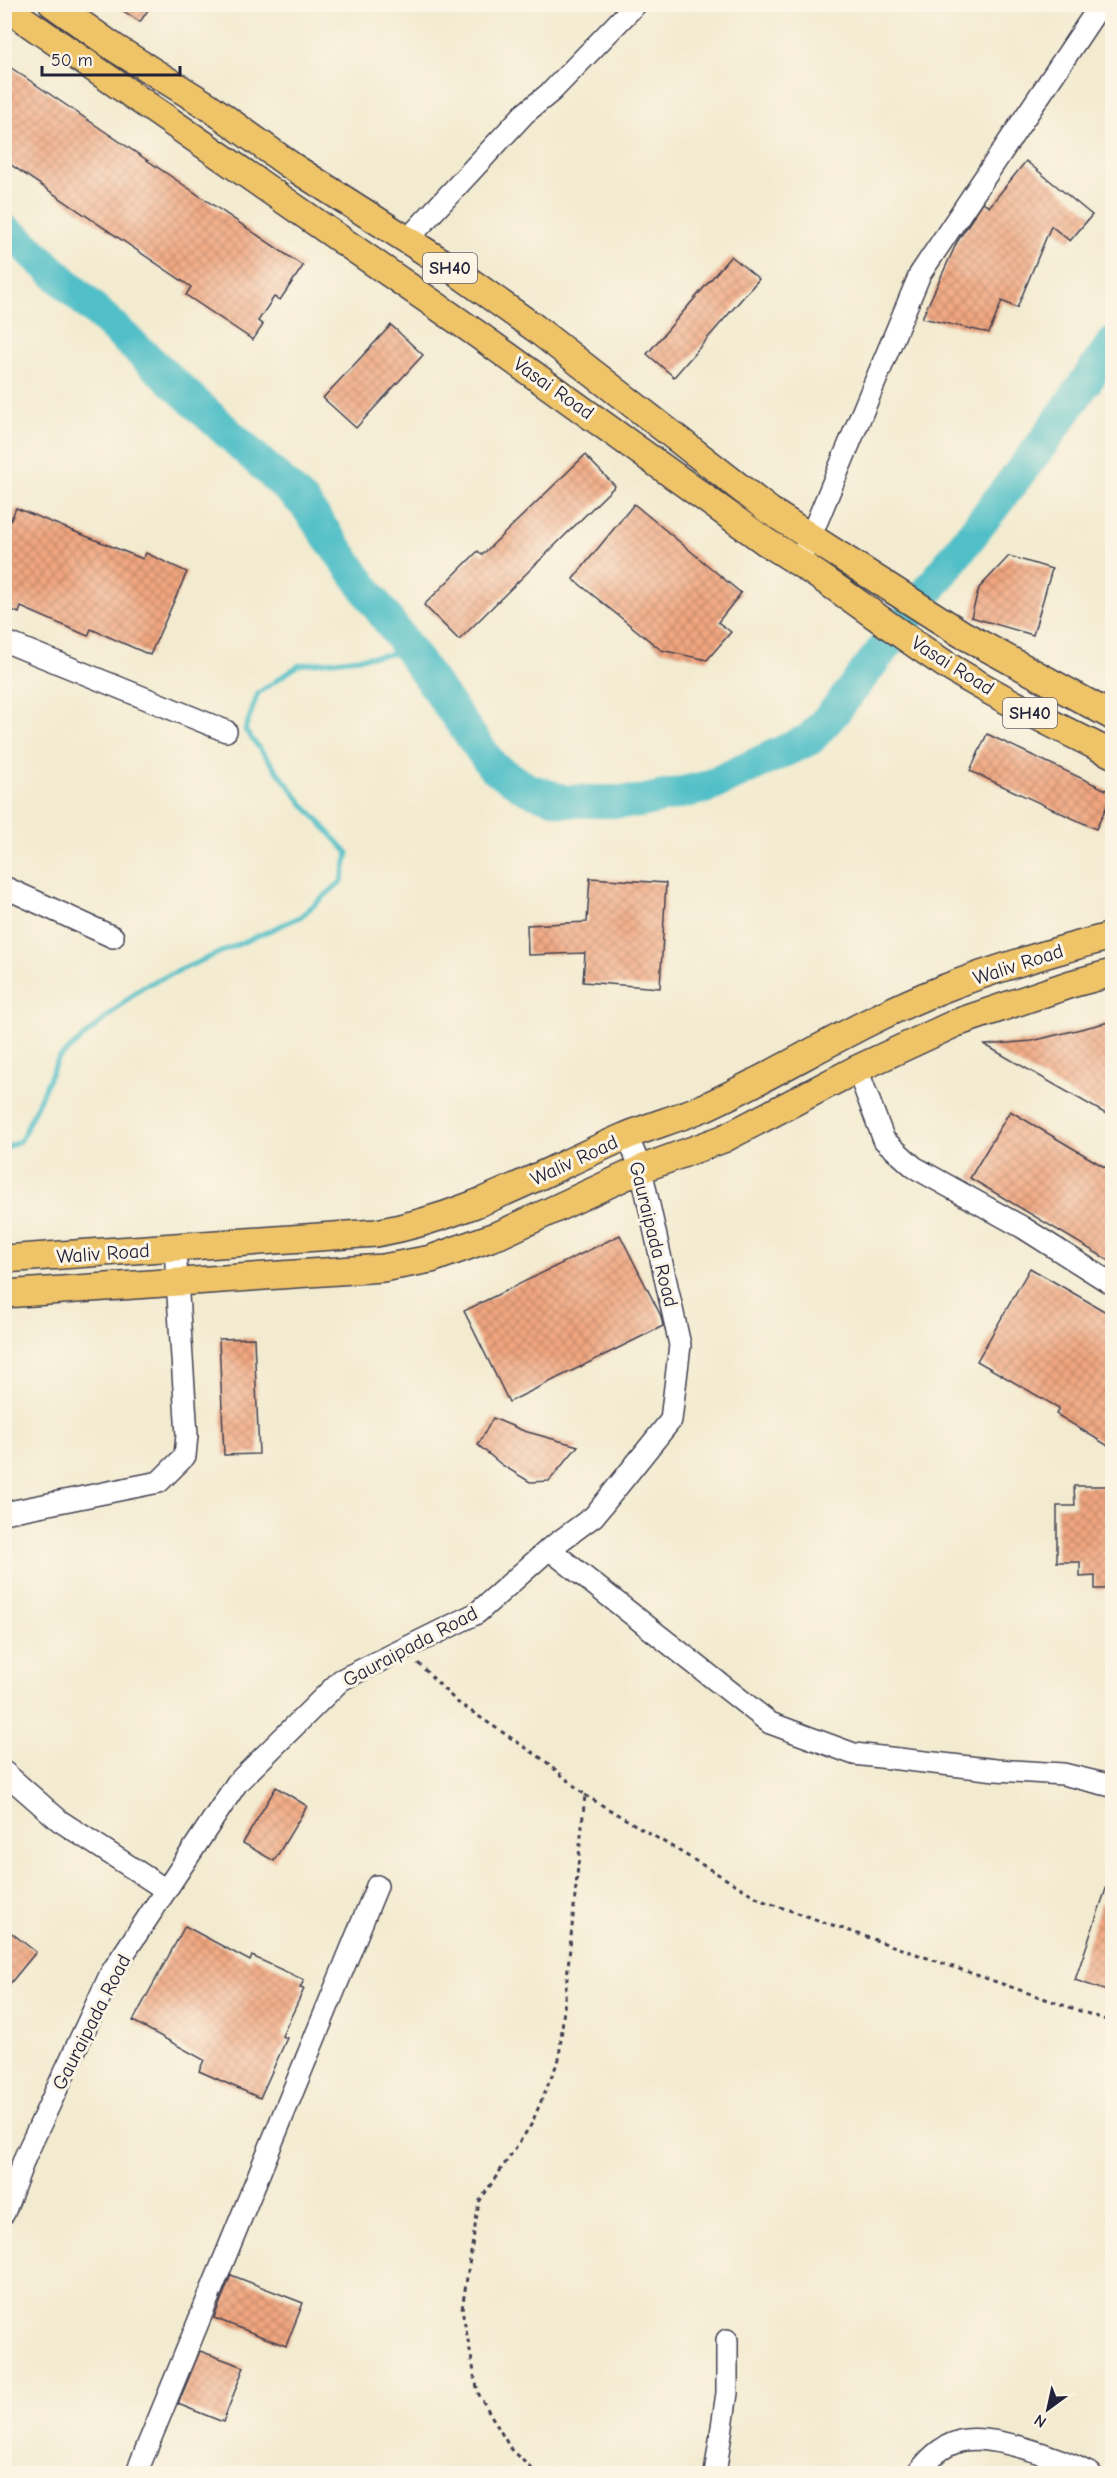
<svg xmlns="http://www.w3.org/2000/svg" width="1117" height="2478" font-family="'Comic Neue',sans-serif">
  <defs>
    <pattern id="building-cross-hatch" width="8" height="8" patternUnits="userSpaceOnUse" patternTransform="scale(1.5)"><rect width="8" height="8" fill="#f1a67f"/><path d="M0 0l8 8M0 8l8-8" fill="none" stroke="#c38769"/></pattern>
  </defs>
  <rect width="100%" height="100%" fill="#fcf5e5"/>
  <filter id="ink" filterUnits="userSpaceOnUse"><feTurbulence type="fractalNoise" baseFrequency=".0167" numOctaves="2"/><feDisplacementMap in="SourceGraphic" scale="12" xChannelSelector="R" yChannelSelector="G"/><feConvolveMatrix kernelMatrix="1 2 1 2 8 2 1 2 1" color-interpolation-filters="sRGB"/></filter>
  <filter id="wash" filterUnits="userSpaceOnUse"><feTurbulence type="fractalNoise" baseFrequency=".008" numOctaves="4" result="noise"/><feDisplacementMap in="SourceGraphic" scale="24" xChannelSelector="R" yChannelSelector="G"/><feGaussianBlur stdDeviation="1.35" result="paint"/><feColorMatrix in="noise" values="0 0 0 0 0 0 0 0 0 0 0 0 0 0 0 0 0 1.4 0 .05"/><feComposite in="paint" operator="in"/></filter>
  <g filter="url(#wash)">
    <rect width="100%" height="100%" fill="#f3ebd0"/>
    <g fill="none" stroke-linecap="round" stroke-linejoin="round">
      <polyline stroke="#51bfc7" stroke-width="5" points="4,1149 21,1140 58,1059 142,987 300,917 342,881 348,853 303,804 245,730 258,693 299,665 410,652"/>
      <polyline stroke="#51bfc7" stroke-width="33" points="4,230 19,240 304,503 493,767 527,789 564,801 638,802 707,787 810,739 835,711 1045,440 1112,344"/>
    </g>
    <g id="blocks">
      <g fill="url(#building-cross-hatch)">
        <polygon points="113,4 152,4 140,22"/>
        <polygon points="4,63 303,266 280,300 274,297 258,321 263,325 253,340 186,295 191,287 4,160"/>
        <polygon points="1026,161 1092,215 1070,241 1051,226 1017,308 1002,301 989,333 922,318 957,242 983,202 989,207"/>
        <polygon points="731,256 759,279 674,377 647,354"/>
        <polygon points="391,325 423,355 356,428 323,398"/>
        <polygon points="585,455 615,486 459,640 424,605 478,551 482,555"/>
        <polygon points="634,504 741,593 718,622 731,632 707,660 661,650 573,579"/>
        <polygon points="16,508 143,559 146,553 187,572 150,655 91,629 88,636 21,607 19,613 4,607 4,536"/>
        <polygon points="1009,556 1052,569 1033,635 971,617 979,588"/>
        <polygon points="987,734 1113,793 1096,829 970,771"/>
        <polygon points="590,878 666,883 660,988 583,982 585,953 528,955 527,925 587,922"/>
        <polygon points="1113,1021 1113,1118 985,1045 1032,1041"/>
        <polygon points="1010,1111 1113,1172 1113,1263 970,1178"/>
        <polygon points="620,1235 661,1316 663,1326 509,1402 464,1311"/>
        <polygon points="1030,1268 1113,1316 1113,1449 1056,1414 1059,1408 977,1361"/>
        <polygon points="254,1338 259,1454 224,1455 219,1339"/>
        <polygon points="493,1418 524,1431 578,1446 549,1481 530,1482 502,1465 478,1445"/>
        <polygon points="1074,1486 1113,1486 1113,1589 1095,1589 1095,1576 1080,1577 1080,1562 1057,1562 1057,1506 1075,1506"/>
        <polygon points="276,1787 307,1806 274,1861 243,1843"/>
        <polygon points="1110,1877 1113,1878 1113,1993 1075,1980"/>
        <polygon points="185,1926 250,1961 252,1956 304,1980 300,1988 304,1989 282,2036 287,2038 260,2098 199,2071 204,2060 133,2021"/>
        <polygon points="4,1927 36,1952 4,1991"/>
        <polygon points="231,2275 303,2303 286,2346 214,2318"/>
        <polygon points="200,2351 244,2367 223,2422 178,2404"/>
      </g>
    </g>
  </g>
  <g filter="url(#ink)">
    <use href="#blocks" fill-opacity="0" stroke="#414051" stroke-width="1.5"/>
    <g fill="none" stroke-linecap="round" stroke-linejoin="round">
      <g stroke="#414051" stroke-width="24">
        <g id="minor">
          <polyline points="407,240 524,114 552,91 636,4"/>
          <polyline points="805,550 920,274 1101,4"/>
          <polyline points="4,641 226,731"/>
          <polyline points="4,887 113,937"/>
          <polyline points="857,1069 884,1140 914,1167 1022,1227 1112,1284"/>
          <polyline points="4,1513 159,1482 185,1456 187,1435 175,1249"/>
          <polyline points="549,1549 770,1723 854,1754 996,1770 1063,1774 1112,1786"/>
          <polyline points="4,1772 60,1821 166,1890"/>
          <polyline points="4,2213 25,2157 111,1973 237,1783 341,1680 477,1613 549,1549 594,1516 671,1420 680,1345 641,1169 627,1136"/>
          <polyline points="136,2474 377,1886"/>
          <polyline points="715,2474 727,2393 727,2340"/>
          <path d="M917 2474C928 2460 940 2447 957 2442 987 2431 1063 2459 1091 2474"/>
        </g>
      </g>
      <g stroke="#414051" stroke-width="30">
        <g id="major">
          <polyline points="53,4 115,48 208,106 290,165 448,266 535,328 770,511 962,634 1112,716"/>
          <path d="M4 6 477 334 766 542C831 580 888 628 951 668 1003 700 1058 727 1112 754"/>
          <path d="M4 1259 376 1233C467 1217 541 1173 624 1137 650 1126 679 1118 705 1107 784 1071 858 1022 940 990 995 968 1055 951 1112 936"/>
          <polyline points="4,1294 383,1268 431,1259 501,1234 641,1169 723,1139 857,1069 956,1023 1071,984 1112,973"/>
        </g>
      </g>
      <g stroke="#414051" stroke-width="3" stroke-dasharray="4.5 4.5" stroke-linecap="butt">
        <polyline points="418,1663 457,1702 544,1760 585,1795 559,2059 531,2125 479,2202 462,2309 478,2393 512,2451 538,2474"/>
        <polyline points="585,1795 763,1901 1112,2022"/>
      </g>
      <use href="#minor" stroke="#fff" stroke-width="21"/>
      <use href="#major" stroke="#efc469" stroke-width="27"/>
    </g>
  </g>
  <g text-anchor="middle" stroke-width="6" stroke-linejoin="round" paint-order="stroke">
    <g fill="#fcf5e5" stroke="#63616e" stroke-width="1.5">
      <rect x="423" y="253" width="54" height="30" rx="4.5"/>
      <rect x="1003" y="698" width="54" height="30" rx="4.5"/>
    </g>
    <g font-size="18" font-weight="bold" fill="#22223b">
      <text x="450" y="274">SH40</text>
      <text x="1030" y="719">SH40</text>
    </g>
    <g font-size="20" fill="#22223b" stroke="#fcf5e5">
      <text transform="translate(554 388) rotate(35)" y="7">Vasai Road</text>
      <text transform="translate(953 665) rotate(32)" y="7">Vasai Road</text>
      <text transform="translate(1018 964) rotate(-18)" y="7">Waliv Road</text>
      <text transform="translate(574 1160) rotate(-25)" y="7">Waliv Road</text>
      <text transform="translate(654 1234) rotate(76)" y="7">Gauraipada Road</text>
      <text transform="translate(103 1253) rotate(-4)" y="7">Waliv Road</text>
      <text transform="translate(410 1646) rotate(-28)" y="7">Gauraipada Road</text>
      <text transform="translate(91 2022) rotate(-63)" y="7">Gauraipada Road</text>
    </g>
  </g>
  <rect width="1117" height="2478" fill="none" stroke="#fcf5e5" stroke-width="24"/>
  <g transform="translate(1048 2409) rotate(213)" stroke="#fcf5e5" stroke-width="4.5" paint-order="stroke">
  <path d="M0-4.5L10 22L0 15L-10 22Z" fill="#22223b"/>
  <text y="-9" font-size="16" font-weight="bold" text-anchor="middle" fill="#22223b">N</text>
  </g>
  <path d="M42 66v9h138v-9" fill="none" stroke="#22223b" stroke-width="3"/>
  <text x="51" y="66" font-size="18" fill="#22223b" stroke="#fcf5e5" stroke-width="4.5" paint-order="stroke">50 m</text>
</svg>
